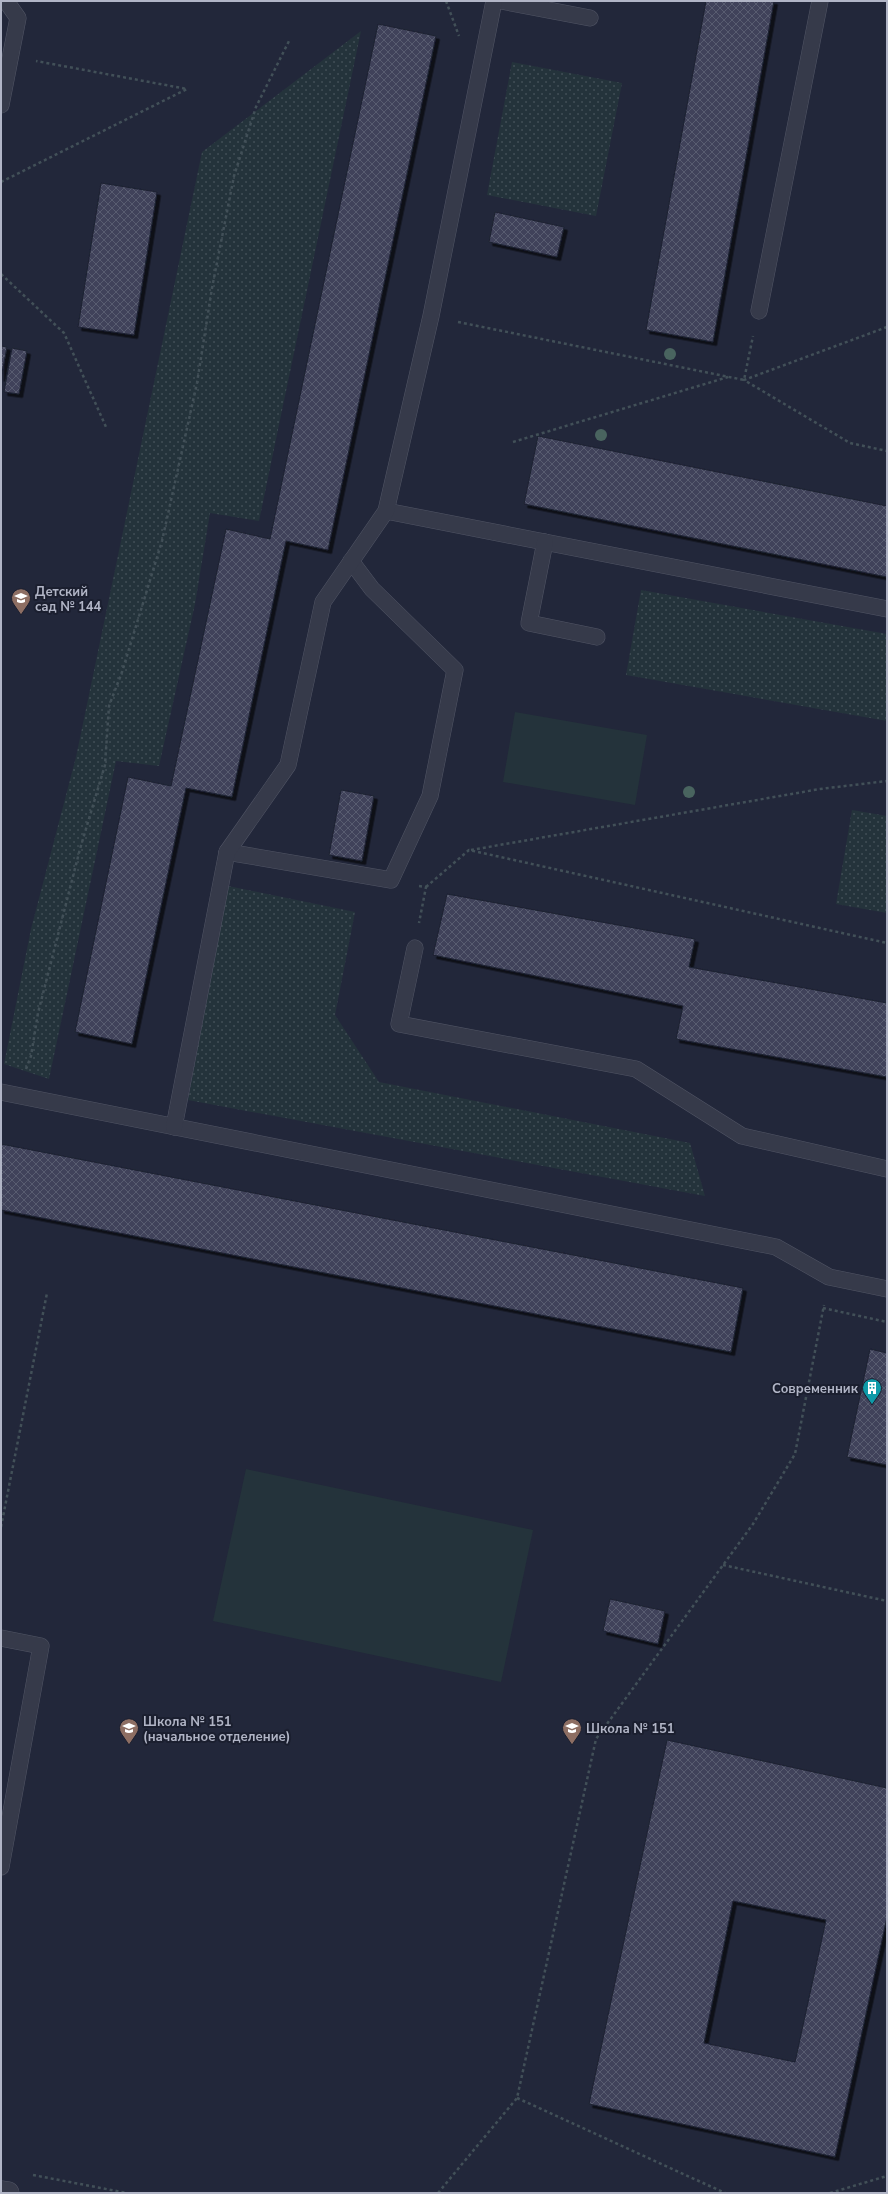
<svg xmlns="http://www.w3.org/2000/svg" width="888" height="2194" font-family="'Nunito Sans',sans-serif">
  <defs>
    <pattern id="grass-dots" width="8" height="8" patternUnits="userSpaceOnUse"><rect width="8" height="8" fill="#24333b"/><path d="M2 2h.1M6 6h.1" fill="none" stroke="#414e56" stroke-width="1.8" stroke-linecap="round"/></pattern>
    <pattern id="building-cross-hatch" width="8" height="8" patternUnits="userSpaceOnUse"><rect width="8" height="8" fill="#3f435a"/><path d="M0 0l8 8M0 8l8-8" fill="none" stroke="#585c70"/></pattern>
    <filter id="shadow"><feDropShadow dx="3.5" dy="3.5" stdDeviation="0" flood-color="#0009"/></filter>
  </defs>
  <rect width="100%" height="100%" fill="#22273a"/>
  <g fill="url(#grass-dots)">
    <polygon points="361,31 259,521 210,513 195,604 159,766 116,761 49,1079 4,1064 31,929 76,757 202,152"/>
    <polygon points="512,62 622,83 596,216 487,195"/>
    <polygon points="641,590 887,634 887,721 626,675"/>
    <polygon points="852,810 887,816 887,913 836,904"/>
    <polygon points="228,886 355,912 335,1015 379,1082 690,1143 705,1196 188,1100"/>
  </g>
  <g fill="#24333b">
    <polygon points="515,712 647,735 635,805 503,782"/>
    <polygon points="246,1469 533,1530 501,1682 213,1621"/>
  </g>
  <g fill="url(#building-cross-hatch)" stroke="#1d2131" fill-rule="evenodd" filter="url(#shadow)">
    <polygon points="706,1 774,1 713,342 646,330"/>
    <polygon points="378,24 436,36 328,550 286,541 232,797 186,788 132,1044 75,1032 128,777 171,786 226,529 270,539"/>
    <polygon points="101,183 157,192 134,335 78,327"/>
    <polygon points="495,212 564,227 557,257 489,242"/>
    <polygon points="1,346 7,347 1,378"/>
    <polygon points="12,348 27,351 19,394 4,392"/>
    <polygon points="538,436 887,506 887,577 524,504"/>
    <polygon points="341,790 374,796 362,861 329,855"/>
    <polygon points="447,894 695,939 689,967 887,1003 887,1077 676,1039 683,1006 433,955"/>
    <polygon points="1,1144 743,1288 731,1352 1,1210"/>
    <polygon points="870,1349 887,1353 887,1465 847,1457"/>
    <polygon points="610,1599 665,1611 658,1644 603,1631"/>
    <path d="M667 1740 887 1788V1917L835 2157 589 2104ZM733 1901 826 1920 795 2062 704 2043Z"/>
  </g>
  <g fill="none" stroke-linecap="round" stroke-linejoin="round">
    <g stroke="#515565" stroke-width="17">
      <g id="service">
        <polyline points="501,1 590,18"/>
        <polyline points="1,105 18,18 6,1"/>
        <polyline points="759,311 820,1"/>
        <polyline points="386,511 887,609"/>
        <polyline points="545,542 529,623 597,637"/>
        <polyline points="227,852 391,880 430,796 455,670 372,589 351,561"/>
        <polyline points="415,948 399,1024 636,1069 742,1136 887,1169"/>
        <polyline points="1,1092 776,1247 829,1277 887,1289"/>
        <polyline points="174,1127 227,852 288,765 323,602 386,511 431,316 494,1"/>
        <polyline points="1,1638 41,1646 1,1867"/>
      </g>
    </g>
    <g stroke="#515565" stroke-width="23">
      <polyline id="minor" points="1,2192 8,2193"/>
    </g>
    <g stroke="#425058" stroke-width="2.5" stroke-dasharray="3 3" stroke-linecap="butt">
      <polyline points="446,1 459,36"/>
      <polyline points="1,182 187,89 36,61"/>
      <polyline points="1,274 64,333 106,427"/>
      <polyline points="458,322 744,380 753,336"/>
      <polyline points="887,327 744,380 850,443 887,451"/>
      <polyline points="513,442 728,377"/>
      <polyline points="471,850 820,789 887,781"/>
      <polyline points="419,886 426,887 419,923"/>
      <polyline points="426,887 469,850 887,943"/>
      <polyline points="26,1069 31,1056 38,1013 80,849 105,765 109,706 122,672 162,541 197,383 212,288 234,176 256,107 289,41"/>
      <polyline points="823,1308 887,1322"/>
      <polyline points="1,1527 47,1293"/>
      <polyline points="723,1565 887,1601"/>
      <polyline points="517,2098 725,2193"/>
      <polyline points="33,2175 127,2193"/>
      <polyline points="438,2193 517,2098 596,1739 753,1524 795,1454 824,1305"/>
      <polyline points="830,2193 887,2176"/>
    </g>
    <use href="#service" stroke="#363a4a" stroke-width="16"/>
    <use href="#minor" stroke="#363a4a" stroke-width="22"/>
  </g>
  <g fill="#49645f">
    <circle cx="670" cy="354" r="6"/>
    <circle cx="601" cy="435" r="6"/>
    <circle cx="689" cy="792" r="6"/>
  </g>
  <defs>
    <g id="school-pin" transform="scale(1)"><path d="M0 17L-7.5 6A9.5 9.5 0 1 1 7.5 6Z" fill="#8d6e63" stroke="#1b1f2f"/><path d="M0-5L7-2L0 1L-7-2ZM-4 1L0 2.5L4 1V4Q0 6-4 4Z" fill="#fff"/></g>
    <g id="building-pin" transform="scale(1)"><path d="M0 17L-7.5 6A9.5 9.5 0 1 1 7.5 6Z" fill="#0f9aa8" stroke="#1b1f2f"/><path d="M-4-6H4V6H1V3H-1V6H-4ZM-2.5-4.3h1.7v1.8h-1.7ZM.8-4.3h1.7v1.8H.8ZM-2.5-1h1.7V.8h-1.7ZM.8-1h1.7V.8H.8Z" fill="#fff"/></g>
  </defs>
  <g fill-rule="evenodd">
    <use href="#school-pin" x="21" y="598"/>
    <use href="#building-pin" x="872" y="1388"/>
    <use href="#school-pin" x="129" y="1728"/>
    <use href="#school-pin" x="572" y="1728"/>
  </g>
  <g text-anchor="middle" stroke-width="4" stroke-linejoin="round" paint-order="stroke">
    <g font-size="13" font-weight="bold" fill="#b1b5c6" stroke="#1b1f2f" text-anchor="start">
      <text x="35" y="596">Детский<tspan x="35" dy="15">сад № 144</tspan></text>
      <text x="858" y="1393" text-anchor="end">Современник</text>
      <text x="143" y="1726">Школа № 151<tspan x="143" dy="15">(начальное отделение)</tspan></text>
      <text x="586" y="1733">Школа № 151</text>
    </g>
  </g>
  <rect width="888" height="2194" fill="none" stroke="#b1b5c6" stroke-width="4"/>
</svg>
